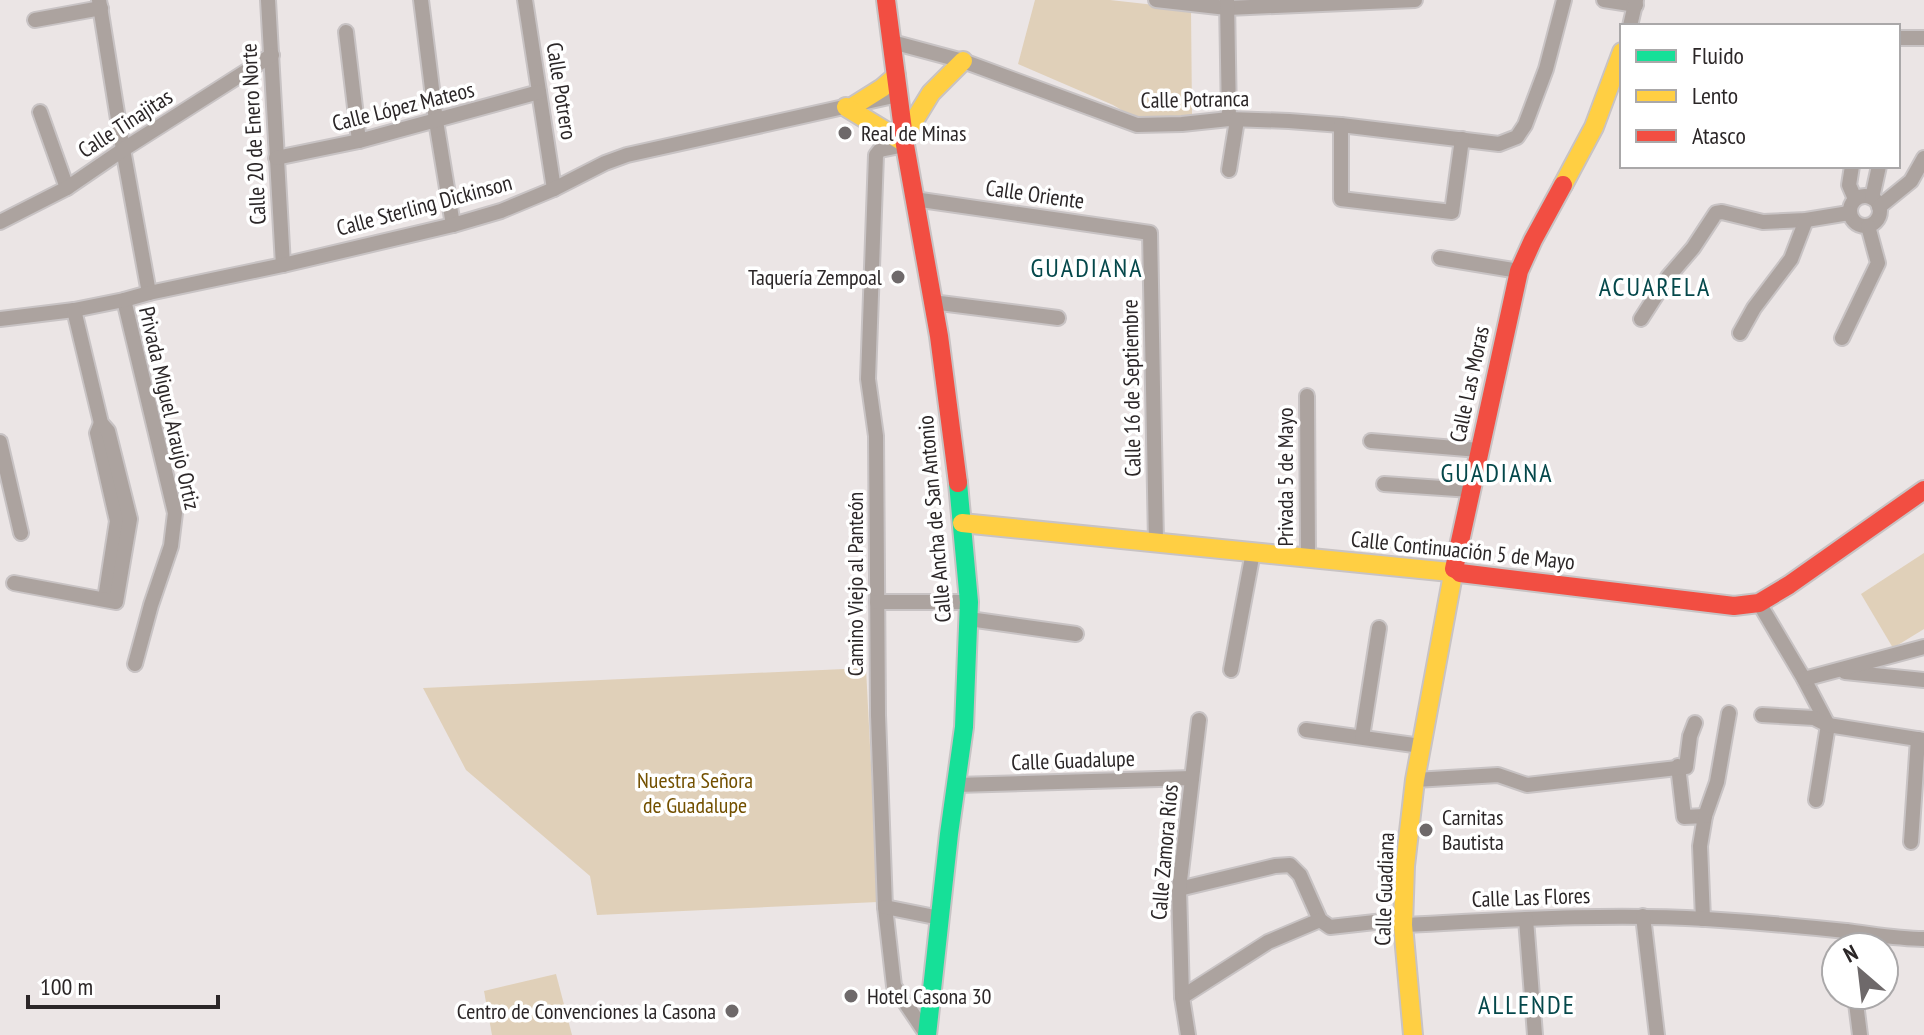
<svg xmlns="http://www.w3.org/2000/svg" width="1924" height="1035" font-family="'PT Sans Narrow',sans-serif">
  <rect width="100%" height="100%" fill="#ebe5e5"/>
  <g fill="#e0d0b9">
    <polygon points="1035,0 1110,0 1191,9 1192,115 1137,119 1113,105 1018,64"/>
    <polygon points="1924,553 1924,629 1893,648 1861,594"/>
    <polygon points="866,668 878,902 597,915 590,876 466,770 423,688"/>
    <polygon points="556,974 572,1035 492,1035 484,991"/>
  </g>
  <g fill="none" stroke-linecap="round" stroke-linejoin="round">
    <g stroke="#c8c3c4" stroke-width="18">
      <g id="street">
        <polyline points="99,0 121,138 149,293"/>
        <polyline points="268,0 283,265"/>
        <polyline points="421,0 436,121 453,225"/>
        <polyline points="525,0 554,189"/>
        <polyline points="1156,0 1227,8 1415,0"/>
        <polyline points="1227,0 1229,119"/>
        <polyline points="1604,0 1636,5"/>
        <polyline points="35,20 101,8"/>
        <polyline points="1630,26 1636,0"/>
        <polyline points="346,32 359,141"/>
        <polyline points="1898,38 1924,38"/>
        <polyline points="892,42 963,61 1137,125 1182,124 1229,119 1289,121 1341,125 1499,144 1517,137 1525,125 1546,69 1564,0"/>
        <polyline points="40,112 67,188"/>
        <polyline points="1341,125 1341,199 1452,212 1462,139"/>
        <polyline points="905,145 880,150 876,155 868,379 876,436 878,715 885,907 894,986 927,1035"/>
        <polyline points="276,158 359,141 539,92"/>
        <polyline points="1852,166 1849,185 1855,199"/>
        <polyline points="1229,170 1237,120"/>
        <circle cx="1865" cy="211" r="15"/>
        <polyline points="1872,198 1879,166"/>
        <polyline points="914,199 1150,233 1156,542"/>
        <polyline points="1879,207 1911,181 1924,158"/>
        <polyline points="0,222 67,188 124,149 272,55"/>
        <polyline points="1440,258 1519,271"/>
        <polyline points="124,300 175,513 171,546 151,605 135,664"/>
        <polyline points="932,302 1058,318"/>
        <polyline points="0,319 74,310 124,300 149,293 283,265 453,225 501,211 554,189 605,163 627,155 898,95"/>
        <polyline points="1641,319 1668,277 1693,248 1716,213 1722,212 1763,222 1806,220 1849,213"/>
        <polyline points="1740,333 1754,308 1791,259 1806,220"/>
        <polyline points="1842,338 1878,263 1868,226"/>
        <polyline points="1307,396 1308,557"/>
        <polyline points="101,423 97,433 117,521 105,599"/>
        <polyline points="1371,441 1479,450"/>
        <polyline points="0,442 21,533"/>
        <polyline points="1384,484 1471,490"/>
        <polyline points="14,583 116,602 130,519 108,431 101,423 74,310"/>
        <polyline points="877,602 969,602"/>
        <polyline points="1759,603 1804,679 1828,725 1816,800"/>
        <polyline points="969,619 1076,634"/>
        <polyline points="1231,670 1253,552"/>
        <polyline points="1845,672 1924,680"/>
        <polyline points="1804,679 1924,647"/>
        <polyline points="1762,715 1814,718 1828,725 1924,740"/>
        <polyline points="1306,730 1421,746"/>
        <polyline points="1362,737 1379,628"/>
        <polyline points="1678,766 1684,817 1705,816 1700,846 1703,919"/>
        <polyline points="1415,780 1498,775 1527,785 1686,767 1690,736 1695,723"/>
        <polyline points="956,785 1192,778"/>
        <polyline points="1705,816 1717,782 1729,713"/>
        <polyline points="1911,842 1918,739"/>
        <path d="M1179 889 1275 866 1290 865 1300 875 1320 920 1330 927 1384 921 1403 925C1504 920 1605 913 1706 919 1753 922 1799 926 1846 931 1872 934 1897 939 1924 939"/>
        <polyline points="885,907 940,918"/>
        <polyline points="1643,916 1657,1035"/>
        <polyline points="1526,919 1535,1035"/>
        <polyline points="1846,931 1848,947"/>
        <polyline points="1855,995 1860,1035"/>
        <polyline points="1182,997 1268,942 1320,920"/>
        <polyline points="1188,1035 1182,997 1179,889 1199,720"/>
      </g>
    </g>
    <g stroke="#c8c3c4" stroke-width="22">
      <polyline id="fast" points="927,1035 949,834 964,727 969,602 958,483"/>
    </g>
    <g stroke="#c8c3c4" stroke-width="22">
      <g id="slow">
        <polyline points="855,105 882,88 896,76"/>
        <polyline points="846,107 905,143"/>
        <polyline points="904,137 931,93 963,61"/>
        <polyline points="1563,185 1594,127 1622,52"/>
        <polyline points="962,523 1460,573"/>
        <polyline points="1413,1035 1403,925 1405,866 1415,780 1454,569"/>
      </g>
    </g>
    <g stroke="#c8c3c4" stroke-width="22">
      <g id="jam">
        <polyline points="886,0 905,145 939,336 958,483"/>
        <polyline points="1454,569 1519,271 1533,240 1563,185"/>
        <polyline points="1460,573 1734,606 1759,603 1789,585 1924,490"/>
      </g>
    </g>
    <use href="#street" stroke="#aca39f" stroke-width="14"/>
    <use href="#fast" stroke="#16e098" stroke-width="18"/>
    <use href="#slow" stroke="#ffcf43" stroke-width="18"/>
    <use href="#jam" stroke="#f24e42" stroke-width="18"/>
  </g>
  <g fill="#6e696a" stroke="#fff" stroke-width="3">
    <circle cx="845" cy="133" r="8"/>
    <circle cx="898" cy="277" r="8"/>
    <circle cx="1426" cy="830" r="8"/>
    <circle cx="851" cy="996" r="8"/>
    <circle cx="732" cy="1011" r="8"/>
  </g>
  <g text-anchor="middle" stroke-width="7" stroke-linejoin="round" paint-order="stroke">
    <g font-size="22" fill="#2b2627" stroke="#fff">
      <text transform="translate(562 91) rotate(81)" y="8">Calle Potrero</text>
      <text transform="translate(1195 99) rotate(-1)" y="8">Calle Potranca</text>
      <text transform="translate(403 106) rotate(-14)" y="8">Calle López Mateos</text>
      <text transform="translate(125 123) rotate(-33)" y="8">Calle Tinajitas</text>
      <text transform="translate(253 134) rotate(-93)" y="8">Calle 20 de Enero Norte</text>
      <text transform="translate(1035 194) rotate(8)" y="8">Calle Oriente</text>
      <text transform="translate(424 205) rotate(-15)" y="8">Calle Sterling Dickinson</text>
      <text transform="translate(1469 384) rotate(-78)" y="8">Calle Las Moras</text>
      <text transform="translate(1131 388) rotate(-91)" y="8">Calle 16 de Septiembre</text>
      <text transform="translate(170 408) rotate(77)" y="8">Privada Miguel Araujo Ortiz</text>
      <text transform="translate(1285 477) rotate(-90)" y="8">Privada 5 de Mayo</text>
      <text transform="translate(934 519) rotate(-95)" y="8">Calle Ancha de San Antonio</text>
      <text transform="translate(1463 550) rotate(6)" y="8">Calle Continuación 5 de Mayo</text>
      <text transform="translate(855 584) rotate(-90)" y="8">Camino Viejo al Panteón</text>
      <text transform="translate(1073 760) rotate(-2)" y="8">Calle Guadalupe</text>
      <text transform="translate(1164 852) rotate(-85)" y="8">Calle Zamora Ríos</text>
      <text transform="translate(1384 889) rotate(-88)" y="8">Calle Guadiana</text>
      <text transform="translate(1531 897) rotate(-2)" y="8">Calle Las Flores</text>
    </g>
    <g font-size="22" fill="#2b2627" stroke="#fff" text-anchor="start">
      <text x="861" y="141">Real de Minas</text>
      <text x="882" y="285" text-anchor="end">Taquería Zempoal</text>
      <text x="1442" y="825">Carnitas<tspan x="1442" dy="25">Bautista</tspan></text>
      <text x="867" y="1004">Hotel Casona 30</text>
      <text x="716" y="1019" text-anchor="end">Centro de Convenciones la Casona</text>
    </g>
    <g font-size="22" fill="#735000" stroke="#fff">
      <text x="695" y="788">Nuestra Señora<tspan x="695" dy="25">de Guadalupe</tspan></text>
    </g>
    <g font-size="26" letter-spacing="2" fill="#05484b" stroke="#fff">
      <text x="1087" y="277">GUADIANA</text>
      <text x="1655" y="296">ACUARELA</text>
      <text x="1497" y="482">GUADIANA</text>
      <text x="1527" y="1014">ALLENDE</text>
    </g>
  </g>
  <rect x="1620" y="24" width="280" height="144" fill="#ffffff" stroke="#aaa8a9" stroke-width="2"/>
  <rect x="1636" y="50" width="40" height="12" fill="#16e098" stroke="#aaa8a9" stroke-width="2"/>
  <text x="1692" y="64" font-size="24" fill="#2b2627">Fluido</text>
  <rect x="1636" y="90" width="40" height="12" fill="#ffcf43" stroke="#aaa8a9" stroke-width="2"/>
  <text x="1692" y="104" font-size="24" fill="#2b2627">Lento</text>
  <rect x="1636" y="130" width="40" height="12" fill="#f24e42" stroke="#aaa8a9" stroke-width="2"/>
  <text x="1692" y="144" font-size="24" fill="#2b2627">Atasco</text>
  <g transform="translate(1860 971) rotate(332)"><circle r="38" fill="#ffffff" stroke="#aaa8a9" stroke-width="2"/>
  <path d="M0-6L14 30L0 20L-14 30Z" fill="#6e696a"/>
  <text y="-12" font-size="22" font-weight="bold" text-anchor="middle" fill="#2b2627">N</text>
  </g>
  <path d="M28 995v12h190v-12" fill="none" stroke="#2b2627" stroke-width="4"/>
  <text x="40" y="995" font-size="24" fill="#2b2627" stroke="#ffffff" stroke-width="6" paint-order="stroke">100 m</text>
</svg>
